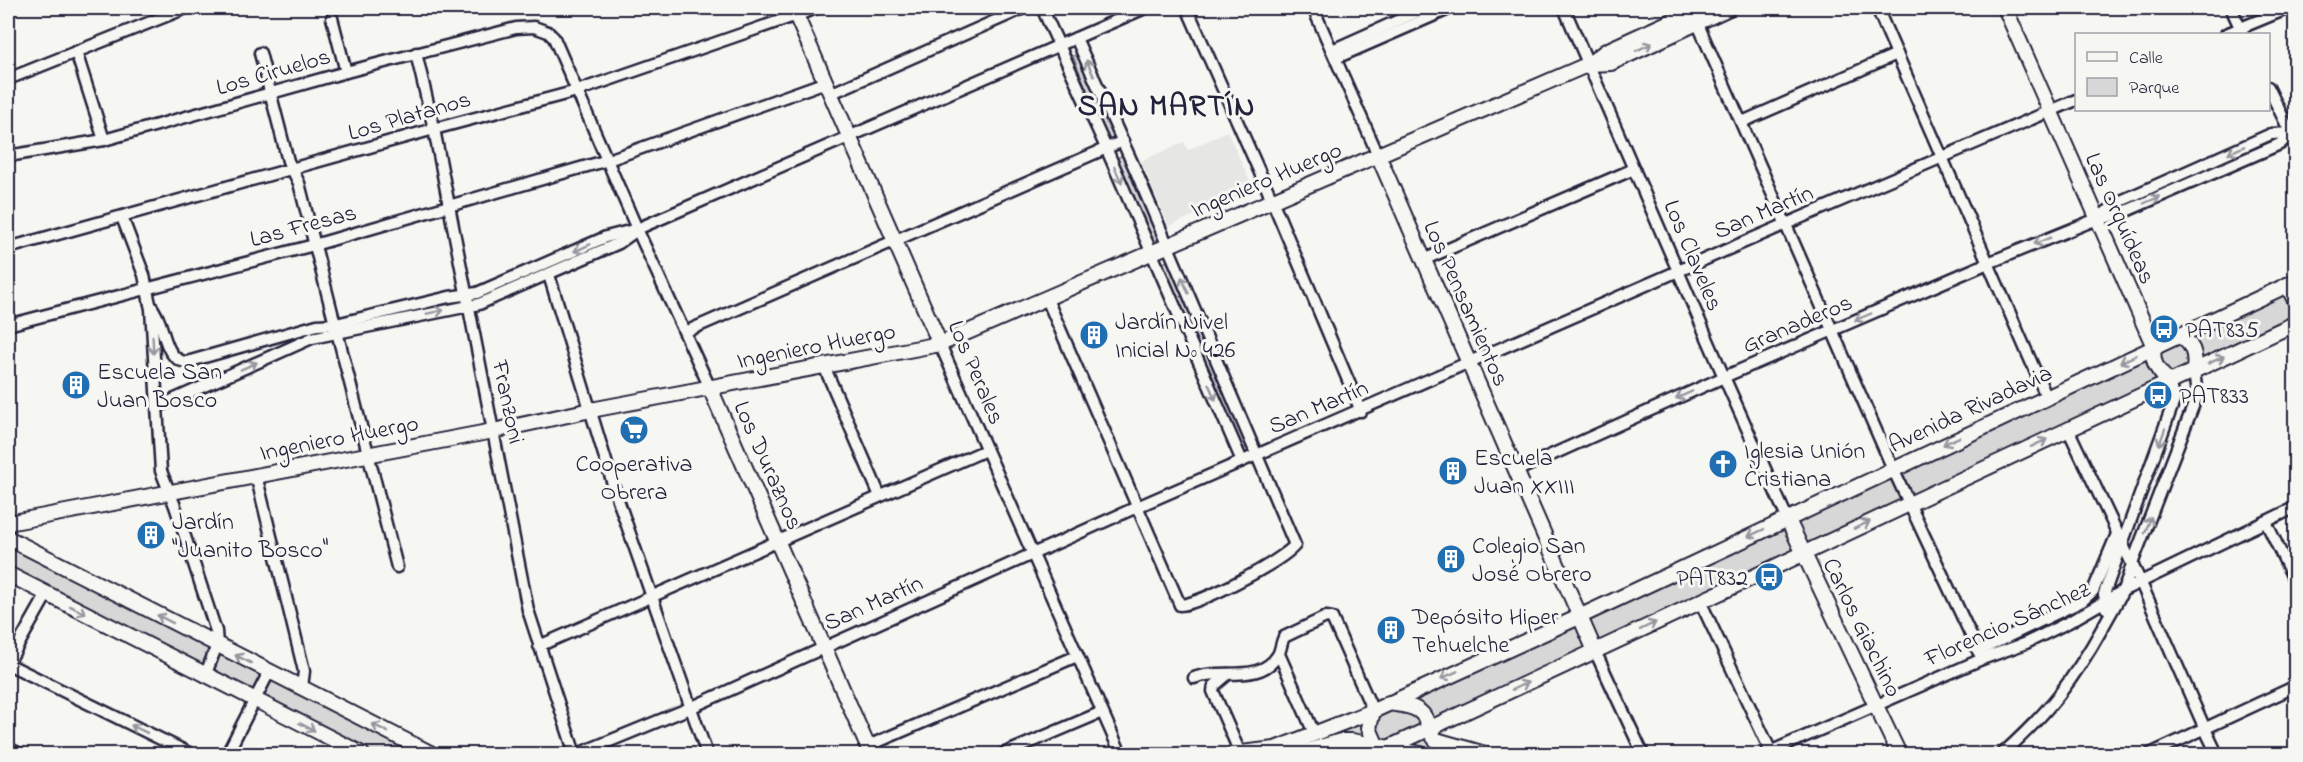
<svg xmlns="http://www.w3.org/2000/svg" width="2303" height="762" font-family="'Indie Flower',sans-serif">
  <rect width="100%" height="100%" fill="#f6f6f2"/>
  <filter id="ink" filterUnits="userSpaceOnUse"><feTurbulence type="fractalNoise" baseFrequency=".0167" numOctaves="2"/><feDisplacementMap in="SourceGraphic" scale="12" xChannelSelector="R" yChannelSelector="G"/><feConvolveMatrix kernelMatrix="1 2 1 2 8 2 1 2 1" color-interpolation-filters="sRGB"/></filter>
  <g filter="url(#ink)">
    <polygon fill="#e6e6e4" points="1227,131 1254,190 1169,226 1141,161 1184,142 1188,150"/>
    <g fill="#d7d7d7" stroke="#7c7c89" stroke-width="1.5">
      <polygon points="1080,53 1118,139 1109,144 1073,56"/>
      <polygon points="1125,154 1161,238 1154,241 1117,158"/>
      <polygon points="1171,260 1252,445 1243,449 1160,264"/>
      <polygon points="2295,281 2295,323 1430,729 1432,737 1485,754 1421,754 1352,741 1297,754 1233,754 1275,749 1373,711"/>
      <polygon points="8,538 432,754 362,754 8,574"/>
    </g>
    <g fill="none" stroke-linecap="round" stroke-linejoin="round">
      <g stroke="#22223b" stroke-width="15">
        <g id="street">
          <polyline points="1042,8 1107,150 1242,461"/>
          <polyline points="1187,8 1272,200 1361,411"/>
          <polyline points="1313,8 1378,155"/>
          <polyline points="1564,8 1724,377 1787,518"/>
          <polyline points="1877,8 2046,396"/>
          <polyline points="2231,8 2243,34"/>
          <polyline points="332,18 346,72"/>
          <polyline points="1697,22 1893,469 1982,659"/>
          <polyline points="2226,34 2289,8"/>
          <polyline points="1332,50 1426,8"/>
          <polyline points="76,52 104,140"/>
          <polyline points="260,53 288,161 299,183 397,567"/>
          <polyline points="416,53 434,129 528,610 575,754"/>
          <polyline points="1336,58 1451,8"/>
          <polyline points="8,79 186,8"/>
          <polyline points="2268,87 2296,144"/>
          <polyline points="832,93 1024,8"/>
          <polyline points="1742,122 1897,54"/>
          <polyline points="8,156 104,140 346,72 516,28 534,27 548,32 554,38 637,229 710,388"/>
          <polyline points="122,217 144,275 151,309 161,471 175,506 216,631 217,645 205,676"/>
          <polyline points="2099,217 2123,200 2271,134 2292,133"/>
          <polyline points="8,248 434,129 577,91 817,8"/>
          <polyline points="1423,260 1634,169"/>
          <polyline points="549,275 616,494 707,754"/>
          <path d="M1047 299 1180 605C1201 604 1282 561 1295 545L1135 169 1076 38"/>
          <path d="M150 304C153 309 157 315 159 321 165 335 167 361 187 362L317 325 336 324 449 297 477 293 606 237 637 229 1145 8"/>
          <polyline points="8,325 314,245 608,160 826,82"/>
          <polyline points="685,332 1123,141"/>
          <polyline points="940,344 1121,754"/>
          <polyline points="824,366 880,496"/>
          <polyline points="157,407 312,338 479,304 619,243 633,233"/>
          <polyline points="2068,429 2141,583 2205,729 2217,754"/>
          <polyline points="1516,471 1724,377 1988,263 2097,219 2117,215 2280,144 2291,133"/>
          <polyline points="256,475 304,671 302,687"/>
          <polyline points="2266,522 2296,584"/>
          <polyline points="1700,601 1772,754"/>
          <polyline points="2106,608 2104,594 2174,401 2169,381"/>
          <polyline points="539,646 986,450"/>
          <polyline points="1595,651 1643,754"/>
          <polyline points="1978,651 2082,601 2093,591 2117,534"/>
          <polyline points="1279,654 1314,733"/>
          <polyline points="8,663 47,594"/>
          <polyline points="8,664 191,754"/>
          <polyline points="1228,674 1214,686 1213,691 1240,753"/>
          <path d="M1194 678C1220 667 1259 685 1278 655 1281 650 1281 643 1284 637L1326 617 1332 618 1373 711"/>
          <polyline points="868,746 1077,656"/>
          <polyline points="8,748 20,754"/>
          <polyline points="227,754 269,672"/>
          <polyline points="578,754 690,708 1137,507 1786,224 2076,100"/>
          <polyline points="1003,754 1102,712"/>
          <polyline points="1765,754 1982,659 2026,643 2069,622 2126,589 2296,507"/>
          <path d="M2002 754C2048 713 2073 681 2103 627 2116 603 2125 591 2132 564L2197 396 2194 370"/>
          <polyline points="2150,754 2296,686"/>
        </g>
      </g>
      <g stroke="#22223b" stroke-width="18">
        <g id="secondary">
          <polyline points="793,8 940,344"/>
          <path d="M2005 8 2154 347C2151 362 2158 372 2169 381"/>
          <polyline points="1589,64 1611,63 1729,8"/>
          <polyline points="1378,155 1595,651"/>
          <polyline points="2287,285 2296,302"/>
          <path d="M2178 335C2193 343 2196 354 2194 370"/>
          <polyline points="710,388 871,754"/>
          <polyline points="1787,518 1899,754"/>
          <polyline points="8,523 493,431 591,410 940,344 1589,64 1606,51 1700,8"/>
          <polyline points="8,538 432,754"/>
          <polyline points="8,574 362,754"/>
          <path d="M1389 703C1405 706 1421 705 1427 722 1430 729 1431 735 1436 740L1485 754"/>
          <polyline points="1373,711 1369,728 1376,744"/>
          <polyline points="1390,747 2296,323"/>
          <polyline points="1233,754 1275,749 1373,711 1579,617 2296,281"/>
          <polyline points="1297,754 1341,741 1352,741 1421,754"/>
        </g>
      </g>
      <use href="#street" stroke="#f6f6f2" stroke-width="10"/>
      <use href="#secondary" stroke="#f6f6f2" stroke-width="14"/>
    </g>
    <defs><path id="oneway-shaft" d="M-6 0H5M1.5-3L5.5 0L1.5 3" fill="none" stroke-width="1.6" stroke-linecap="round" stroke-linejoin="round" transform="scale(1.5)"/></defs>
    <g stroke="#9797a0">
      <use href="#oneway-shaft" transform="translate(1644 47) rotate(-25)"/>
      <use href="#oneway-shaft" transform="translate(1090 68) rotate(-114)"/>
      <use href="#oneway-shaft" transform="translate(2236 150) rotate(156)"/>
      <use href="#oneway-shaft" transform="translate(1118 175) rotate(66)"/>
      <use href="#oneway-shaft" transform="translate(2152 200) rotate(-23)"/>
      <use href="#oneway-shaft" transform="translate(2042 241) rotate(158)"/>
      <use href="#oneway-shaft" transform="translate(582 248) rotate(156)"/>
      <use href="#oneway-shaft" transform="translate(1185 285) rotate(-113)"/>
      <use href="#oneway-shaft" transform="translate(435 312) rotate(-12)"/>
      <use href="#oneway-shaft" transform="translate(1863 317) rotate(157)"/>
      <use href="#oneway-shaft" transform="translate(153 345) rotate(87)"/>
      <use href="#oneway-shaft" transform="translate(2128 359) rotate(155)"/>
      <use href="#oneway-shaft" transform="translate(2216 360) rotate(-25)"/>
      <use href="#oneway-shaft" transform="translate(249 366) rotate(-24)"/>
      <use href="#oneway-shaft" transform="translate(1212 392) rotate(66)"/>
      <use href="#oneway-shaft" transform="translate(1684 395) rotate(156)"/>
      <use href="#oneway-shaft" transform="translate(2162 437) rotate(110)"/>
      <use href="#oneway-shaft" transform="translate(1951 441) rotate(155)"/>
      <use href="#oneway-shaft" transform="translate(2039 443) rotate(-25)"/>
      <use href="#oneway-shaft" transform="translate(1862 525) rotate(-25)"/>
      <use href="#oneway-shaft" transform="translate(2148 525) rotate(-69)"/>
      <use href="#oneway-shaft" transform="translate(1756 533) rotate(155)"/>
      <use href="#oneway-shaft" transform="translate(78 610) rotate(27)"/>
      <use href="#oneway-shaft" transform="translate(165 619) rotate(-153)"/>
      <use href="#oneway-shaft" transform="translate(1648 626) rotate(-26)"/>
      <use href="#oneway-shaft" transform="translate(243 659) rotate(-153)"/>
      <use href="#oneway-shaft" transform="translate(1449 675) rotate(156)"/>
      <use href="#oneway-shaft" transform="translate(1520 686) rotate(-25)"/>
      <use href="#oneway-shaft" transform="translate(307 727) rotate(27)"/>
      <use href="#oneway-shaft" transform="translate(380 728) rotate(-153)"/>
      <use href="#oneway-shaft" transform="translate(139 729) rotate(-154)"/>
    </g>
  </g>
  <defs>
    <g id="bus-disc" transform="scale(1.5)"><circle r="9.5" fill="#1f6fb2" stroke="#f6f6f2"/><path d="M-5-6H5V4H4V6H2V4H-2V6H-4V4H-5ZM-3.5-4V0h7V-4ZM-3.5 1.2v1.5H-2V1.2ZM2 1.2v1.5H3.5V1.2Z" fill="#fff"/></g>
    <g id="building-disc" transform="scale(1.5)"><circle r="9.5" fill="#1f6fb2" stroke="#f6f6f2"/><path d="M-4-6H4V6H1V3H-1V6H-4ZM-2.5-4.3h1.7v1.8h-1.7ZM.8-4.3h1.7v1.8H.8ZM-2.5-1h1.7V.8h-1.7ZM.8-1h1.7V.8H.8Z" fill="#fff"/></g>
    <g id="supermarket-disc" transform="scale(1.5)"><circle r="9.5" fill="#1f6fb2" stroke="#f6f6f2"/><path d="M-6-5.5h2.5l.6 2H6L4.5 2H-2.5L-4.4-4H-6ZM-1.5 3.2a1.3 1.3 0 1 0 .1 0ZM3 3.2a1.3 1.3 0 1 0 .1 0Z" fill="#fff"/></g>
    <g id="church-disc" transform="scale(1.5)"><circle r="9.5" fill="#1f6fb2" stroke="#f6f6f2"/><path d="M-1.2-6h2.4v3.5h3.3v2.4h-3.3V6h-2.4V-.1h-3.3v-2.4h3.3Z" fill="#fff"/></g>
  </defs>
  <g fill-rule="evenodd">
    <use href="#bus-disc" x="2164" y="329"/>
    <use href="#building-disc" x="1094" y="335"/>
    <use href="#building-disc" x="76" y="385"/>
    <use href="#bus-disc" x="2158" y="395"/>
    <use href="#supermarket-disc" x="634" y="430"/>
    <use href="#church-disc" x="1723" y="464"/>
    <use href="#building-disc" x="1453" y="471"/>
    <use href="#building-disc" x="151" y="535"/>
    <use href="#building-disc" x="1451" y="559"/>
    <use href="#bus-disc" x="1769" y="577"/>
    <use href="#building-disc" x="1391" y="630"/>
  </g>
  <g text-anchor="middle" stroke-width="6" stroke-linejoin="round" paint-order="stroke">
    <g font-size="24" fill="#22223b" stroke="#f6f6f2">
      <text transform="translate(273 71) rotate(-16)" y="8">Los Ciruelos</text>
      <text transform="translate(409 115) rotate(-16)" y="8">Los Platanos</text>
      <text transform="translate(1266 179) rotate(-23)" y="8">Ingeniero Huergo</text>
      <text transform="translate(1763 211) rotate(-23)" y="8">San Martín</text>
      <text transform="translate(2121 218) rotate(66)" y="8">Las Orquídeas</text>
      <text transform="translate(303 225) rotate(-15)" y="8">Las Fresas</text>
      <text transform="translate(1694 255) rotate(67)" y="8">Los Claveles</text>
      <text transform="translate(1467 303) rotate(66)" y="8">Los Pensamientos</text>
      <text transform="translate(1797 323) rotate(-23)" y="8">Granaderos</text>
      <text transform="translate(816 345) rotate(-11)" y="8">Ingeniero Huergo</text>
      <text transform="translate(977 372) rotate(67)" y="8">Los Perales</text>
      <text transform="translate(509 402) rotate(78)" y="8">Franzoni</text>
      <text transform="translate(1318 406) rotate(-23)" y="8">San Martín</text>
      <text transform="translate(1970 408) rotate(-25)" y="8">Avenida Rivadavia</text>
      <text transform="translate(339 437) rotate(-11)" y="8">Ingeniero Huergo</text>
      <text transform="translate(769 465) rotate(66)" y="8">Los Duraznos</text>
      <text transform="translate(873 602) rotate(-24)" y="8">San Martín</text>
      <text transform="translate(2007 623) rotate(-24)" y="8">Florencio Sánchez</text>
      <text transform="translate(1863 627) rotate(64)" y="8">Carlos Giachino</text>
    </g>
    <g font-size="24" fill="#22223b" stroke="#f6f6f2" text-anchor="start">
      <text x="1115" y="329">Jardín Nivel<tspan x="1115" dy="28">Inicial Nº 426</tspan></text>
      <text x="2185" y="337">PAT835</text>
      <text x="97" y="379">Escuela San<tspan x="97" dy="28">Juan Bosco</tspan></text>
      <text x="2179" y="403">PAT833</text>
      <text x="1744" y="458">Iglesia Unión<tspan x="1744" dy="28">Cristiana</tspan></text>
      <text x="1474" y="465">Escuela<tspan x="1474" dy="28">Juan XXIII</tspan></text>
      <text x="634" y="471" text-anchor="middle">Cooperativa<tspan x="634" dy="28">Obrera</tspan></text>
      <text x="172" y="529">Jardín<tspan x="172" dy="28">"Juanito Bosco"</tspan></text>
      <text x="1472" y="553">Colegio San<tspan x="1472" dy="28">José Obrero</tspan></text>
      <text x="1748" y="585" text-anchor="end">PAT832</text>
      <text x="1412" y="624">Depósito Hiper<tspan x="1412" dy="28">Tehuelche</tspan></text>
    </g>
    <g font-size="30" font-weight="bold" letter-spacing="1.5" fill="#22223b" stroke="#f6f6f2">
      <text x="1167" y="115">SAN MARTÍN</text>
    </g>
  </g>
  <rect width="2303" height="762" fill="none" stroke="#f6f6f2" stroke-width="30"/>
  <rect x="15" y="15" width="2273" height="732" fill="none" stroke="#22223b" stroke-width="2" filter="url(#ink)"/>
  <rect x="2075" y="33" width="195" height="78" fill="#f6f6f2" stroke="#a1a1a9" stroke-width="1.5"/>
  <rect x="2087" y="52" width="30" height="9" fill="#f6f6f2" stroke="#a1a1a9" stroke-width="1.5"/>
  <text x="2129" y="63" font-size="18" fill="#22223b">Calle</text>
  <rect x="2087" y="78" width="30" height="18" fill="#d7d7d7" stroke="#a1a1a9" stroke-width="1.5"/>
  <text x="2129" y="93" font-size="18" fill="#22223b">Parque</text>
</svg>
